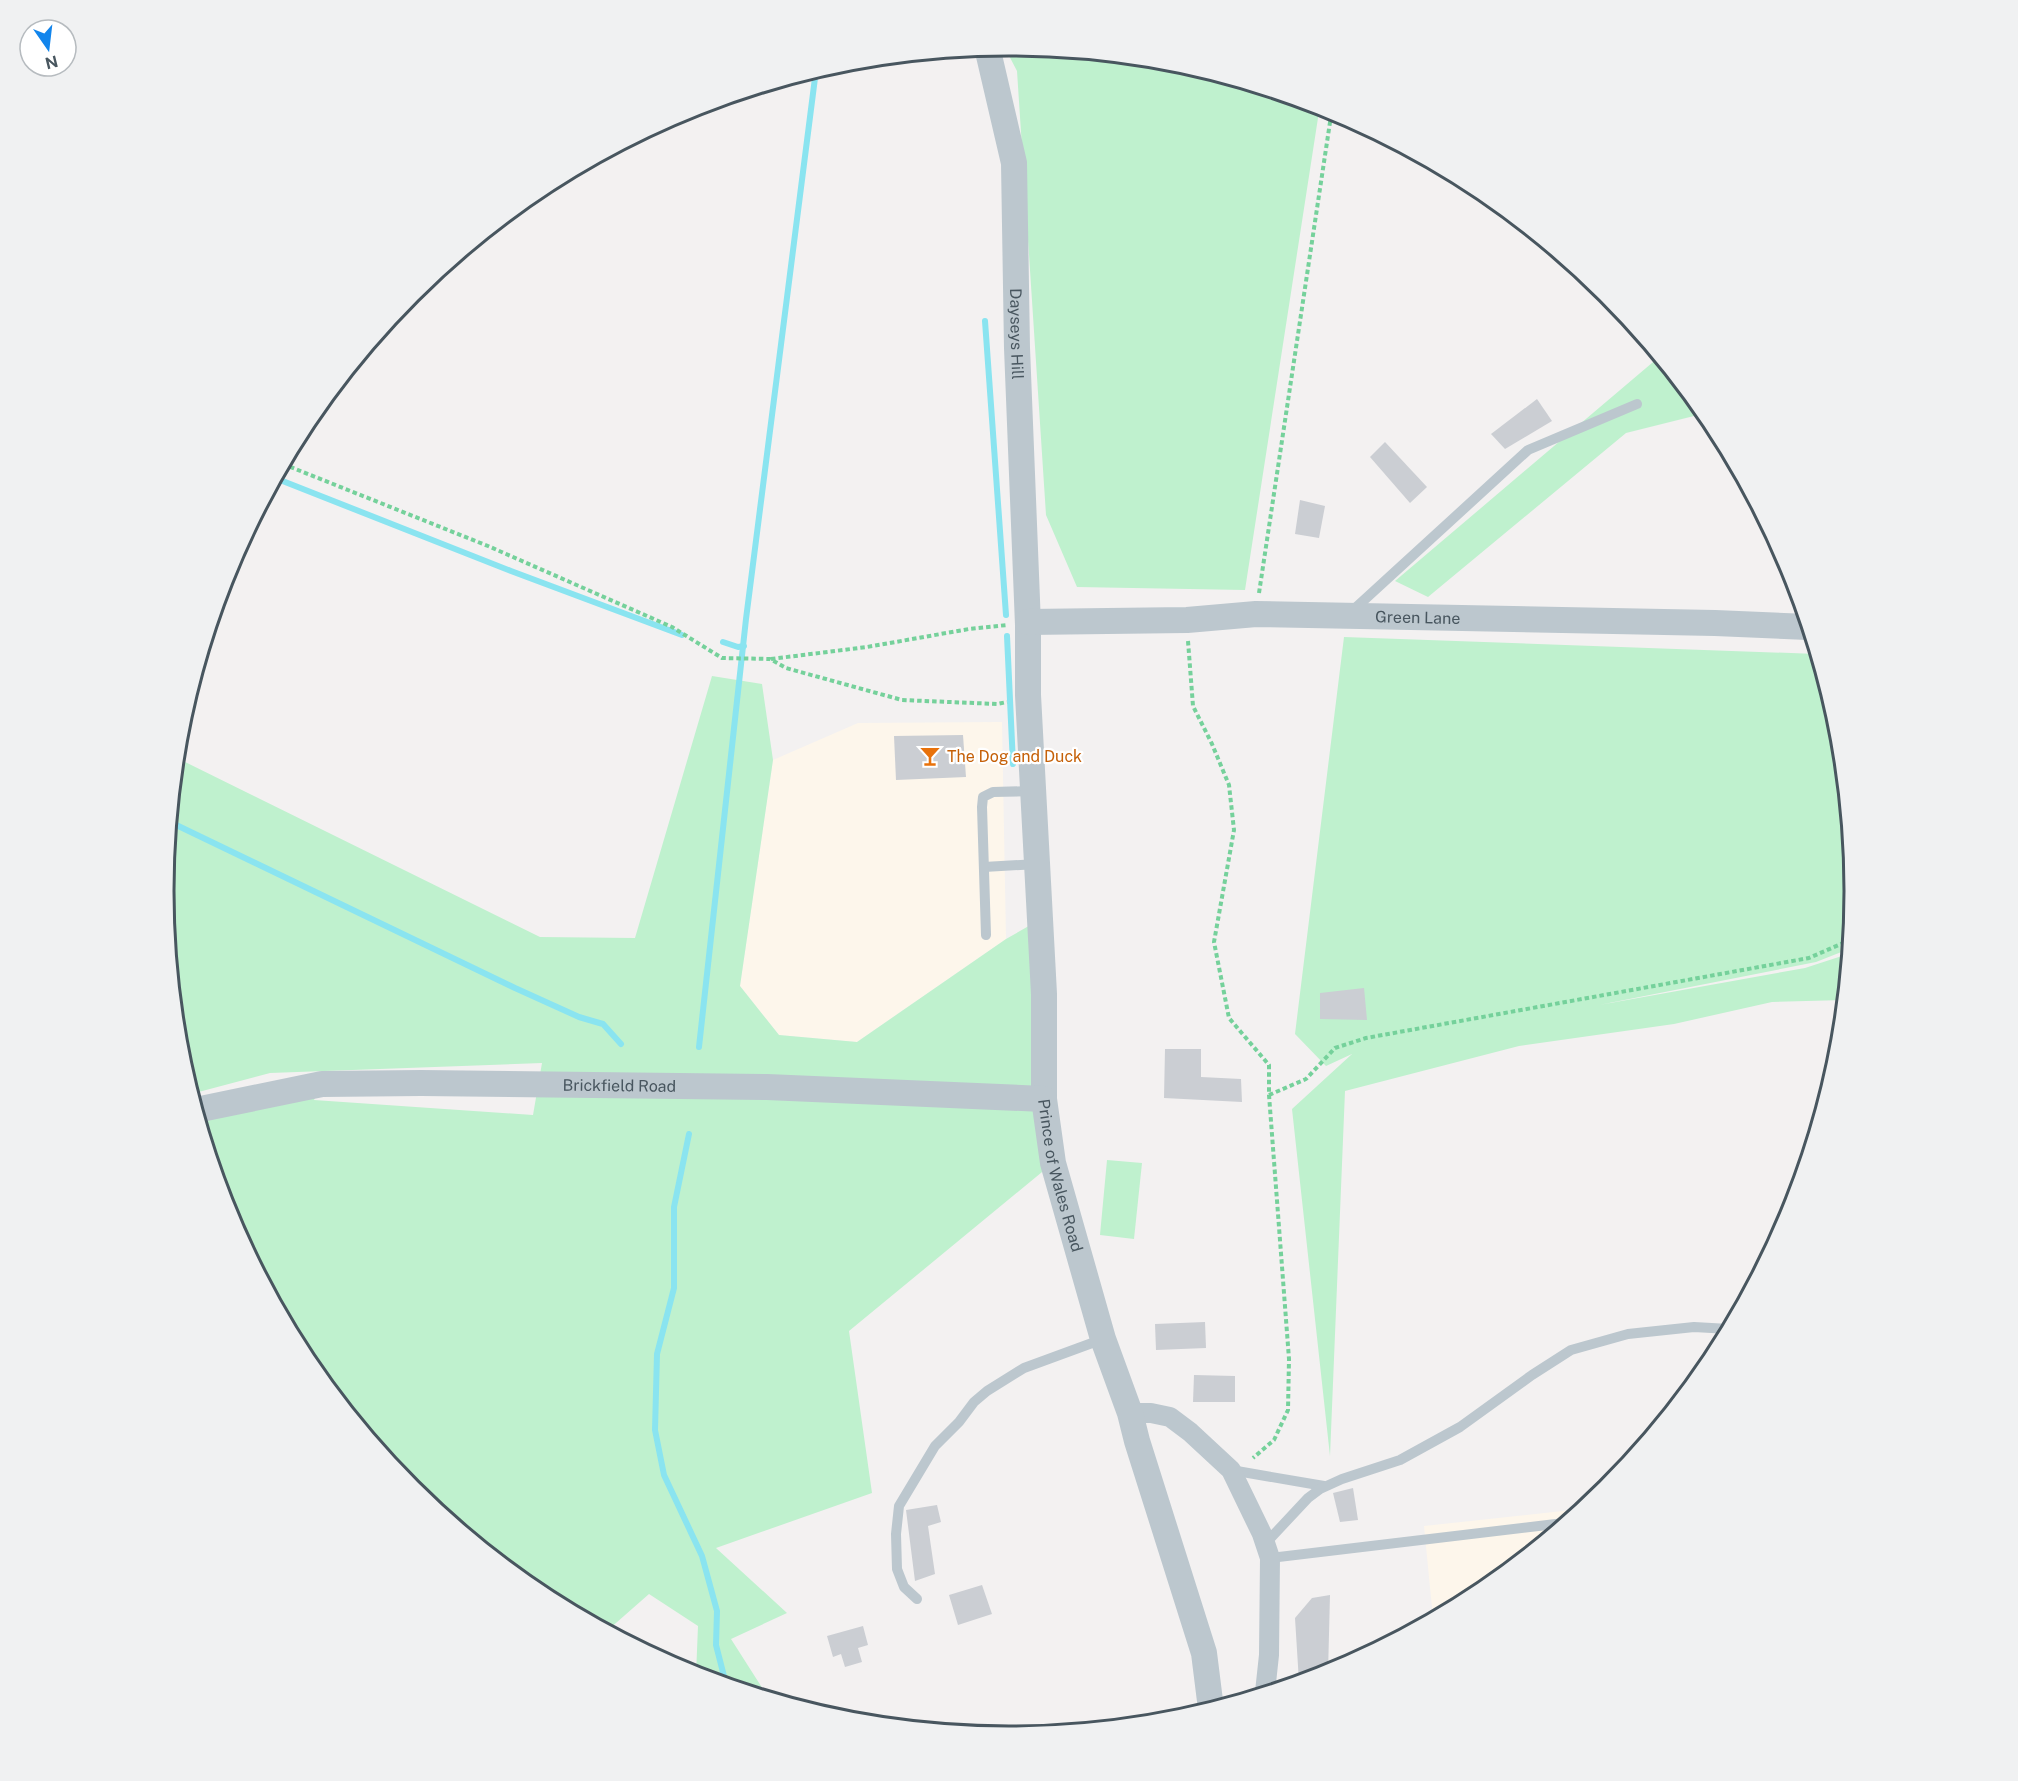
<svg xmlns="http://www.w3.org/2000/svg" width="2018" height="1781" font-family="'Public Sans',sans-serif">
  <rect width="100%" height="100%" fill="#f3f1f1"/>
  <g fill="#fdf6eb">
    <polygon points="1002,722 1006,939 857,1042 779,1035 740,986 773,760 858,723"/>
    <polygon points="1581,1509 1478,1594 1433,1618 1424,1526"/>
  </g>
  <g fill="#bff1ce">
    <polygon points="1009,45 1174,61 1320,105 1245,590 1077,587 1046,515 1017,71 1004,46"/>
    <polygon points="1659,357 1706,413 1626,433 1428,597 1395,581"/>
    <polygon points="1344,637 1817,654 1838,726 1854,891 1849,949 1816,962 1599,1005 1805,968 1848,954 1844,1000 1772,1002 1674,1024 1519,1046 1345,1091 1330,1456 1292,1109 1352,1054 1326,1066 1295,1034"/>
    <polygon points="712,676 762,684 773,760 740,986 779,1035 857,1042 1006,939 1041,919 1053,1163 849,1331 872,1493 716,1548 787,1613 731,1639 768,1697 696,1675 698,1626 649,1594 608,1630 539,1593 411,1488 306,1360 228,1214 196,1110 322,1084 314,1100 533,1115 542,1063 270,1073 191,1094 180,1055 164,890 177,758 540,937 635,938"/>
    <polygon points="1107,1160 1142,1163 1134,1239 1100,1235"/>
  </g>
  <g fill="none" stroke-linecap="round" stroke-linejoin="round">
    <g stroke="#8ae4f0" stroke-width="6">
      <polyline points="985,321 1006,615"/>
      <polyline points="275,478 511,571 682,635"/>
      <polyline points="1007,636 1013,764"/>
      <polyline points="723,642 738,647 744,646"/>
      <polyline points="170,822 515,988 579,1017 603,1024 621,1044"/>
      <polyline points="699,1047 746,619 816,70"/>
      <polyline points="689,1134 674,1207 674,1288 657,1354 655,1430 664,1475 702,1556 717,1611 716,1645 726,1684"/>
    </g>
  </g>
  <g fill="#cbced3">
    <polygon points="1537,399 1552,421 1505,449 1491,434"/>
    <polygon points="1385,442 1427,487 1410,503 1370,457"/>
    <polygon points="1300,500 1325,506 1319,538 1295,534"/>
    <polygon points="963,735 966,777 896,780 894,736"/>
    <polygon points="1364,988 1367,1020 1320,1019 1320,993"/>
    <polygon points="1165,1049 1201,1049 1201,1077 1241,1079 1242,1102 1164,1098"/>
    <polygon points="1205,1322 1206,1348 1156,1350 1155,1324"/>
    <polygon points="1194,1375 1235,1376 1235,1402 1193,1402"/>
    <polygon points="1353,1488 1358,1520 1340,1522 1333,1493"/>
    <polygon points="937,1505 941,1522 928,1526 935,1574 915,1581 906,1510"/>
    <polygon points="982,1585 992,1614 958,1625 949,1595"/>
    <polygon points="1330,1595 1328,1673 1299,1682 1295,1618 1312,1598"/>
    <polygon points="863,1626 868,1645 858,1648 862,1662 845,1667 841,1654 833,1657 827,1636"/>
  </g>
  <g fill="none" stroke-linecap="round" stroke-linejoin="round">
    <g stroke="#75d19b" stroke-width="4" stroke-dasharray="4.5 3" stroke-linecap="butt">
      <polyline points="283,464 488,546 672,627 722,658 770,659 786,668 902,700 997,704 1007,702"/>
      <polyline points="1259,593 1332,109"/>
      <polyline points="1188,641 1193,706 1212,744 1229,785 1234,830 1214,942 1229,1018 1269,1065 1269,1095 1289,1359 1288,1410 1274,1440 1253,1458"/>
      <polyline points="771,659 867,647 969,629 1007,625"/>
      <polyline points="1269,1095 1306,1079 1335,1048 1366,1038 1809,958 1850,940"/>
    </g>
    <g stroke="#bcc7ce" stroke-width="10">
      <polyline points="1351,612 1528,450 1637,404"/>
      <polyline points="984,867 1038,864"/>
      <polyline points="986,935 982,807 983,797 993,792 1033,791"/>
      <polyline points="1231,1470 1324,1486"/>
      <polyline points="1265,1544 1308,1498 1320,1489 1342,1479 1400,1460 1460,1427 1532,1375 1571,1350 1628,1334 1694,1327 1729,1329"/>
      <polyline points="1270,1558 1564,1523"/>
      <polyline points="917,1599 904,1587 897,1569 896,1534 899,1506 935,1446 959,1422 974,1402 987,1391 1024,1368 1103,1339"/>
    </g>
    <polyline stroke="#bcc7ce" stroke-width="20" points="1130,1413 1151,1413 1170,1417 1190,1432 1231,1470 1262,1534 1270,1558 1269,1655 1265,1692"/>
    <g stroke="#bcc7ce" stroke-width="26">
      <path id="s1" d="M987 47 1014 163 1017 348 1028 625V695L1044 994V1099L1053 1163 1103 1339 1130 1413 1137 1441 1204 1653 1211 1709"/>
      <path id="s2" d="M1028 622 1187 620 1256 614 1715 623 1808 627"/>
      <path id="s3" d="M196 1110 322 1084 421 1083 767 1087 1044 1099"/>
    </g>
  </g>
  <defs>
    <g id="bar-bare" transform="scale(1.62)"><path d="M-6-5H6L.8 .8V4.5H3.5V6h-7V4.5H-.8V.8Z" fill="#e8710a" stroke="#fff" stroke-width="2.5" paint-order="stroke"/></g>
  </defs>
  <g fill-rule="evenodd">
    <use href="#bar-bare" x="930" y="756"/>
  </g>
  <g text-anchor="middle" stroke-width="4.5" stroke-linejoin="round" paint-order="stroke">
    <g font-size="16" fill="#48565f" stroke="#fff">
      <text dy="6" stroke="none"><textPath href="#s1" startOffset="290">Dayseys Hill</textPath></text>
      <text dy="6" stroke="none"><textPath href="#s2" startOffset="390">Green Lane</textPath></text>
      <text dy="6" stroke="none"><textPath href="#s3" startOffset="426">Brickfield Road</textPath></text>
      <text dy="6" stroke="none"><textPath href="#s1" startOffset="1134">Prince of Wales Road</textPath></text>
    </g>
    <g font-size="16" fill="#c56008" stroke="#fff" text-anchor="start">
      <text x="947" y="762">The Dog and Duck</text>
    </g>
  </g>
  <path d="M0 0H2018V1781H0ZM174 891a835 835 0 1 1 1670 0a835 835 0 1 1-1670 0Z" fill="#f0f1f2" fill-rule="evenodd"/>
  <path fill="none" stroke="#48565f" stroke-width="3" d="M174 891a835 835 0 1 1 1670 0a835 835 0 1 1-1670 0Z"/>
  <g transform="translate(48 48) rotate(166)"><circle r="28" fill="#ffffff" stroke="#b6bbbf" stroke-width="1.5"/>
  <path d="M0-4.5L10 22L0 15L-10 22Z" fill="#1285ec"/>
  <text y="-9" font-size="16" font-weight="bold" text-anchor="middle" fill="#48565f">N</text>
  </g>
</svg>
